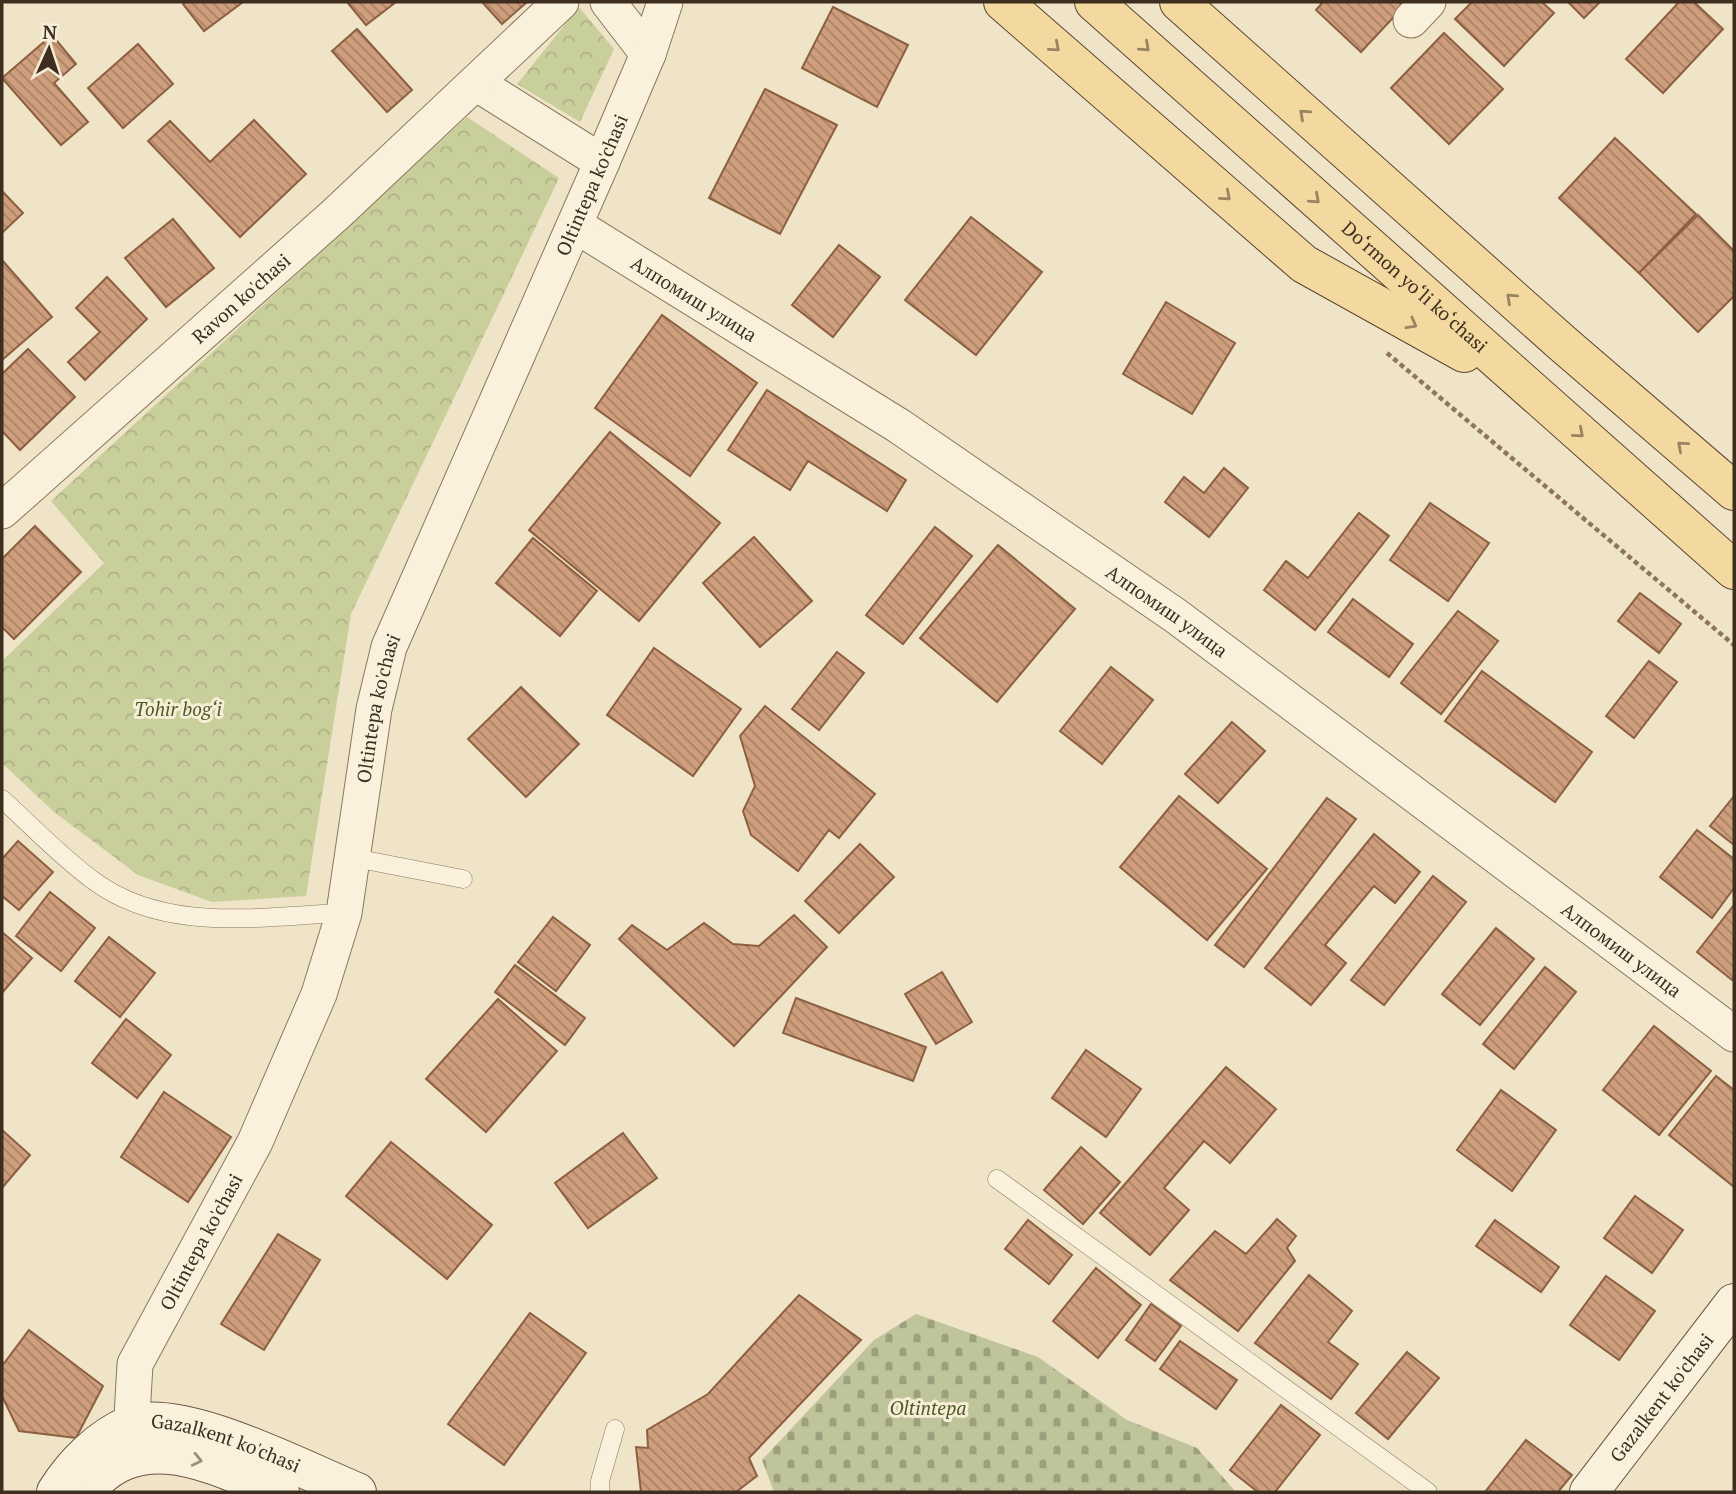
<svg xmlns="http://www.w3.org/2000/svg" width="1736" height="1494" font-family="'PT Serif',serif">
  <defs>
    <pattern id="forest-crowns" width="20" height="18" patternUnits="userSpaceOnUse" patternTransform="scale(1.75)"><rect width="20" height="18" fill="#c9cf9b"/><path d="M2 6a3 3 0 1 1 6 0M12 15a3 3 0 1 1 6 0" fill="none" stroke="#aeb285"/></pattern>
    <pattern id="cemetery-stones" width="16" height="16" patternUnits="userSpaceOnUse" patternTransform="scale(1.75)"><rect width="16" height="16" fill="#bfc49a"/><path d="M2 7V4a2 2 0 0 1 4 0v3zM10 15v-3a2 2 0 0 1 4 0v3z" fill="#9ca07d"/></pattern>
    <pattern id="building-back-hatch" width="6" height="6" patternUnits="userSpaceOnUse" patternTransform="scale(1.75)"><rect width="6" height="6" fill="#cf9f7d"/><path d="M-1 5l2 2M0 0l6 6M5-1l2 2" fill="none" stroke="#a98266"/></pattern>
  </defs>
  <rect width="100%" height="100%" fill="#f0e4c8"/>
  <g fill="url(#forest-crowns)">
    <polygon points="579,7 614,49 580,122 517,84"/>
    <polygon points="467,117 559,178 351,614 306,896 212,902 138,875 54,812 2,763 2,661 104,563 51,501"/>
  </g>
  <polygon fill="url(#cemetery-stones)" points="916,1314 1038,1357 1127,1420 1197,1448 1236,1492 774,1492 762,1460 874,1340"/>
  <g fill="url(#building-back-hatch)" stroke="#8d5f41" stroke-width="2">
    <polygon points="185,2 243,2 204,31 183,4"/>
    <polygon points="347,2 396,2 366,25"/>
    <polygon points="482,2 527,2 502,24"/>
    <polygon points="1323,2 1399,2 1404,6 1361,52 1316,10"/>
    <polygon points="1472,2 1542,2 1554,13 1504,66 1455,19"/>
    <polygon points="1568,2 1600,2 1584,18"/>
    <polygon points="1679,2 1694,2 1723,29 1663,93 1626,59"/>
    <polygon points="833,7 908,45 877,107 802,68"/>
    <polygon points="357,29 412,90 387,112 332,51"/>
    <polygon points="1444,33 1503,89 1449,144 1391,88"/>
    <polygon points="52,35 76,64 54,83 88,122 61,145 2,78"/>
    <polygon points="138,44 173,84 123,128 88,88"/>
    <polygon points="765,89 837,125 780,234 709,198"/>
    <polygon points="254,120 306,174 240,237 148,141 170,121 210,162"/>
    <polygon points="1615,138 1696,214 1639,273 1559,198"/>
    <polygon points="2,191 23,213 2,233"/>
    <polygon points="1698,215 1734,251 1734,296 1698,332 1639,273"/>
    <polygon points="971,217 1042,272 976,355 905,300"/>
    <polygon points="173,219 214,268 166,307 125,258"/>
    <polygon points="839,245 880,277 833,337 792,305"/>
    <polygon points="2,260 52,317 2,360"/>
    <polygon points="107,277 147,319 85,380 68,362 100,332 76,308"/>
    <polygon points="1166,302 1235,343 1192,414 1123,374"/>
    <polygon points="662,315 757,383 690,476 595,408"/>
    <polygon points="28,349 75,397 20,450 2,431 2,374"/>
    <polygon points="767,390 906,480 887,511 808,461 790,490 728,450"/>
    <polygon points="610,432 720,523 639,621 529,530"/>
    <polygon points="1224,468 1248,488 1209,537 1165,502 1184,477 1204,493"/>
    <polygon points="1430,503 1489,543 1448,601 1390,560"/>
    <polygon points="1359,513 1389,536 1315,630 1264,590 1286,561 1308,578"/>
    <polygon points="35,526 81,572 14,639 2,627 2,559"/>
    <polygon points="935,527 972,556 903,644 866,615"/>
    <polygon points="754,537 812,601 760,647 703,583"/>
    <polygon points="533,538 597,591 560,636 496,583"/>
    <polygon points="998,545 1075,609 997,702 920,638"/>
    <polygon points="1640,593 1681,624 1659,653 1618,621"/>
    <polygon points="1353,599 1413,644 1389,677 1328,632"/>
    <polygon points="1458,611 1498,641 1441,714 1401,683"/>
    <polygon points="654,648 741,709 693,776 607,715"/>
    <polygon points="837,652 864,673 819,730 792,709"/>
    <polygon points="1649,661 1677,682 1634,738 1606,716"/>
    <polygon points="1111,667 1153,700 1102,764 1060,731"/>
    <polygon points="1482,671 1592,752 1555,802 1445,721"/>
    <polygon points="521,687 579,744 526,797 468,739"/>
    <polygon points="765,706 875,794 839,838 829,830 798,871 751,835 743,811 755,786 740,736"/>
    <polygon points="1232,722 1265,751 1218,803 1185,774"/>
    <polygon points="1179,796 1267,869 1207,940 1120,867"/>
    <polygon points="1734,796 1734,845 1710,826"/>
    <polygon points="1327,798 1356,819 1244,967 1215,945"/>
    <polygon points="1697,830 1734,859 1734,888 1712,918 1660,877"/>
    <polygon points="1374,834 1420,872 1395,903 1374,886 1325,945 1346,963 1311,1005 1265,968"/>
    <polygon points="18,841 53,872 19,910 2,896 2,859"/>
    <polygon points="860,844 894,877 839,933 805,901"/>
    <polygon points="1433,876 1466,902 1384,1005 1351,980"/>
    <polygon points="50,892 95,928 61,971 16,936"/>
    <polygon points="1734,905 1734,976 1732,980 1697,952"/>
    <polygon points="794,915 827,947 734,1046 619,939 632,925 667,950 704,923 733,944 759,946"/>
    <polygon points="553,917 590,945 556,991 518,962"/>
    <polygon points="1496,928 1534,959 1480,1025 1442,994"/>
    <polygon points="2,932 32,958 2,993"/>
    <polygon points="109,937 155,973 120,1017 75,981"/>
    <polygon points="515,965 585,1018 565,1045 495,992"/>
    <polygon points="1545,967 1576,992 1514,1069 1483,1044"/>
    <polygon points="942,972 972,1022 936,1044 905,994"/>
    <polygon points="796,998 926,1047 913,1081 783,1033"/>
    <polygon points="498,999 557,1051 486,1132 426,1079"/>
    <polygon points="126,1019 171,1055 137,1098 92,1063"/>
    <polygon points="1654,1026 1711,1071 1659,1135 1603,1090"/>
    <polygon points="1086,1050 1141,1089 1106,1137 1052,1098"/>
    <polygon points="1226,1067 1276,1109 1230,1163 1204,1141 1164,1188 1189,1210 1150,1255 1100,1213"/>
    <polygon points="1716,1076 1734,1090 1734,1187 1669,1135"/>
    <polygon points="1501,1090 1556,1130 1512,1191 1457,1150"/>
    <polygon points="164,1092 231,1137 188,1202 121,1157"/>
    <polygon points="2,1130 30,1155 2,1188"/>
    <polygon points="623,1133 657,1178 588,1228 555,1183"/>
    <polygon points="391,1142 492,1225 447,1279 346,1196"/>
    <polygon points="1081,1147 1120,1182 1083,1224 1044,1190"/>
    <polygon points="1635,1196 1683,1230 1652,1273 1604,1238"/>
    <polygon points="1277,1219 1296,1236 1287,1248 1295,1261 1238,1331 1170,1280 1215,1231 1246,1254"/>
    <polygon points="1028,1220 1072,1255 1049,1284 1005,1249"/>
    <polygon points="1495,1220 1559,1267 1541,1292 1476,1246"/>
    <polygon points="278,1234 320,1260 264,1350 221,1324"/>
    <polygon points="1096,1268 1141,1305 1098,1358 1053,1321"/>
    <polygon points="1309,1275 1352,1311 1328,1342 1358,1364 1331,1399 1255,1343"/>
    <polygon points="1606,1276 1655,1311 1619,1360 1570,1325"/>
    <polygon points="799,1295 861,1340 749,1458 757,1476 736,1492 641,1492 636,1447 648,1448 647,1430 708,1394"/>
    <polygon points="1151,1304 1181,1326 1155,1361 1126,1340"/>
    <polygon points="530,1313 586,1353 504,1465 448,1424"/>
    <polygon points="29,1330 103,1386 76,1438 19,1431 2,1396 2,1366"/>
    <polygon points="1180,1341 1237,1380 1216,1409 1160,1369"/>
    <polygon points="1407,1352 1439,1378 1388,1439 1356,1413"/>
    <polygon points="1281,1405 1320,1435 1275,1492 1258,1492 1230,1470"/>
    <polygon points="1526,1440 1572,1475 1558,1492 1485,1492"/>
  </g>
  <g fill="none" stroke-linecap="round" stroke-linejoin="round">
    <g stroke="#8d765c" stroke-width="19">
      <g id="service">
        <path d="M2 799C32 826 61 857 94 881 166 934 261 916 344 913"/>
        <polyline points="370,861 463,879"/>
        <polyline points="997,1179 1428,1492"/>
        <polyline points="600,1492 600,1481 615,1429"/>
      </g>
    </g>
    <g stroke="#8d765c" stroke-width="37">
      <g id="minor">
        <polyline points="608,2 648,54"/>
        <polyline points="1411,20 1428,2"/>
        <polyline points="476,83 602,162"/>
        <path id="s1" d="M575 225 899 426 1176 616 1734 1034"/>
        <path id="s2" d="M2 511 336 214 561 2"/>
        <path id="s3" d="M130 1451 135 1364 255 1142 319 994 344 913 374 709 389 647 602 162 648 54 665 2"/>
      </g>
    </g>
    <g stroke="#6f573f" stroke-width="40">
      <g id="secondary">
        <path d="M86 1491C140 1423 215 1466 280 1492"/>
        <path id="s4" d="M56 1492C73 1465 100 1437 130 1425 180 1405 307 1472 357 1492"/>
        <path id="s5" d="M1589 1492 1734 1303"/>
      </g>
    </g>
    <g stroke="#5b4430" stroke-width="40">
      <g id="primary">
        <polyline points="1003,2 1304,264 1464,353"/>
        <path id="s6" d="M1094 2 1734 570"/>
        <polyline points="1179,2 1562,343 1734,491"/>
      </g>
    </g>
    <polyline stroke="#8d765c" stroke-width="4.5" stroke-dasharray="5 3.5" stroke-linecap="butt" points="1387,353 1734,645"/>
    <use href="#service" stroke="#faf1dc" stroke-width="18"/>
    <use href="#minor" stroke="#faf1dc" stroke-width="35"/>
    <use href="#secondary" stroke="#faf1dc" stroke-width="38"/>
    <use href="#primary" stroke="#f3d9a0" stroke-width="38"/>
  </g>
  <defs><path id="oneway-chevron" d="M-2-3.5L2.5 0L-2 3.5" fill="none" stroke-width="1.6" stroke-linecap="round" stroke-linejoin="round" transform="scale(1.75)"/></defs>
  <g stroke="#988460">
    <use href="#oneway-chevron" transform="translate(1055 47) rotate(41)"/>
    <use href="#oneway-chevron" transform="translate(1145 47) rotate(42)"/>
    <use href="#oneway-chevron" transform="translate(1304 114) rotate(-138)"/>
    <use href="#oneway-chevron" transform="translate(1226 196) rotate(41)"/>
    <use href="#oneway-chevron" transform="translate(1315 199) rotate(42)"/>
    <use href="#oneway-chevron" transform="translate(1511 298) rotate(-138)"/>
    <use href="#oneway-chevron" transform="translate(1412 324) rotate(29)"/>
    <use href="#oneway-chevron" transform="translate(1579 433) rotate(41)"/>
    <use href="#oneway-chevron" transform="translate(1682 446) rotate(-139)"/>
  </g>
  <use stroke="#9c907e" href="#oneway-chevron" transform="translate(197 1460) rotate(13)"/>
  <g text-anchor="middle" stroke-width="6" stroke-linejoin="round" paint-order="stroke">
    <g font-size="19" fill="#3d2e20" stroke="#f7eed8">
      <text dy="7" stroke="none"><textPath href="#s3" startOffset="1360">Oltintepa ko'chasi</textPath></text>
      <text dy="7" stroke="none"><textPath href="#s6" startOffset="429">Do‘rmon yo‘li ko‘chasi</textPath></text>
      <text dy="7" stroke="none"><textPath href="#s2" startOffset="320">Ravon ko'chasi</textPath></text>
      <text dy="7" stroke="none"><textPath href="#s1" startOffset="140">Алпомиш улица</textPath></text>
      <text dy="7" stroke="none"><textPath href="#s1" startOffset="707">Алпомиш улица</textPath></text>
      <text dy="7" stroke="none"><textPath href="#s3" startOffset="793">Oltintepa ko'chasi</textPath></text>
      <text dy="7" stroke="none"><textPath href="#s1" startOffset="1274">Алпомиш улица</textPath></text>
      <text dy="7" stroke="none"><textPath href="#s3" startOffset="226">Oltintepa ko'chasi</textPath></text>
      <text dy="7" stroke="none"><textPath href="#s5" startOffset="119">Gazalkent ko'chasi</textPath></text>
      <text dy="7" stroke="none"><textPath href="#s4" startOffset="201">Gazalkent ko'chasi</textPath></text>
    </g>
    <g font-size="19" font-style="italic" fill="#4d5a26" stroke="#f7eed8">
      <text x="178" y="716">Tohir bog‘i</text>
      <text x="928" y="1415">Oltintepa</text>
    </g>
  </g>
  <rect width="1736" height="1494" fill="none" stroke="#3d2e20" stroke-width="7"/>
  <g transform="translate(49 49) rotate(3)" stroke="#f7eed8" stroke-width="5" paint-order="stroke">
  <path d="M0-5L12 26L0 18L-12 26Z" fill="#3d2e20"/>
  <text y="-10" font-size="19" font-weight="bold" text-anchor="middle" fill="#3d2e20">N</text>
  </g>
</svg>
